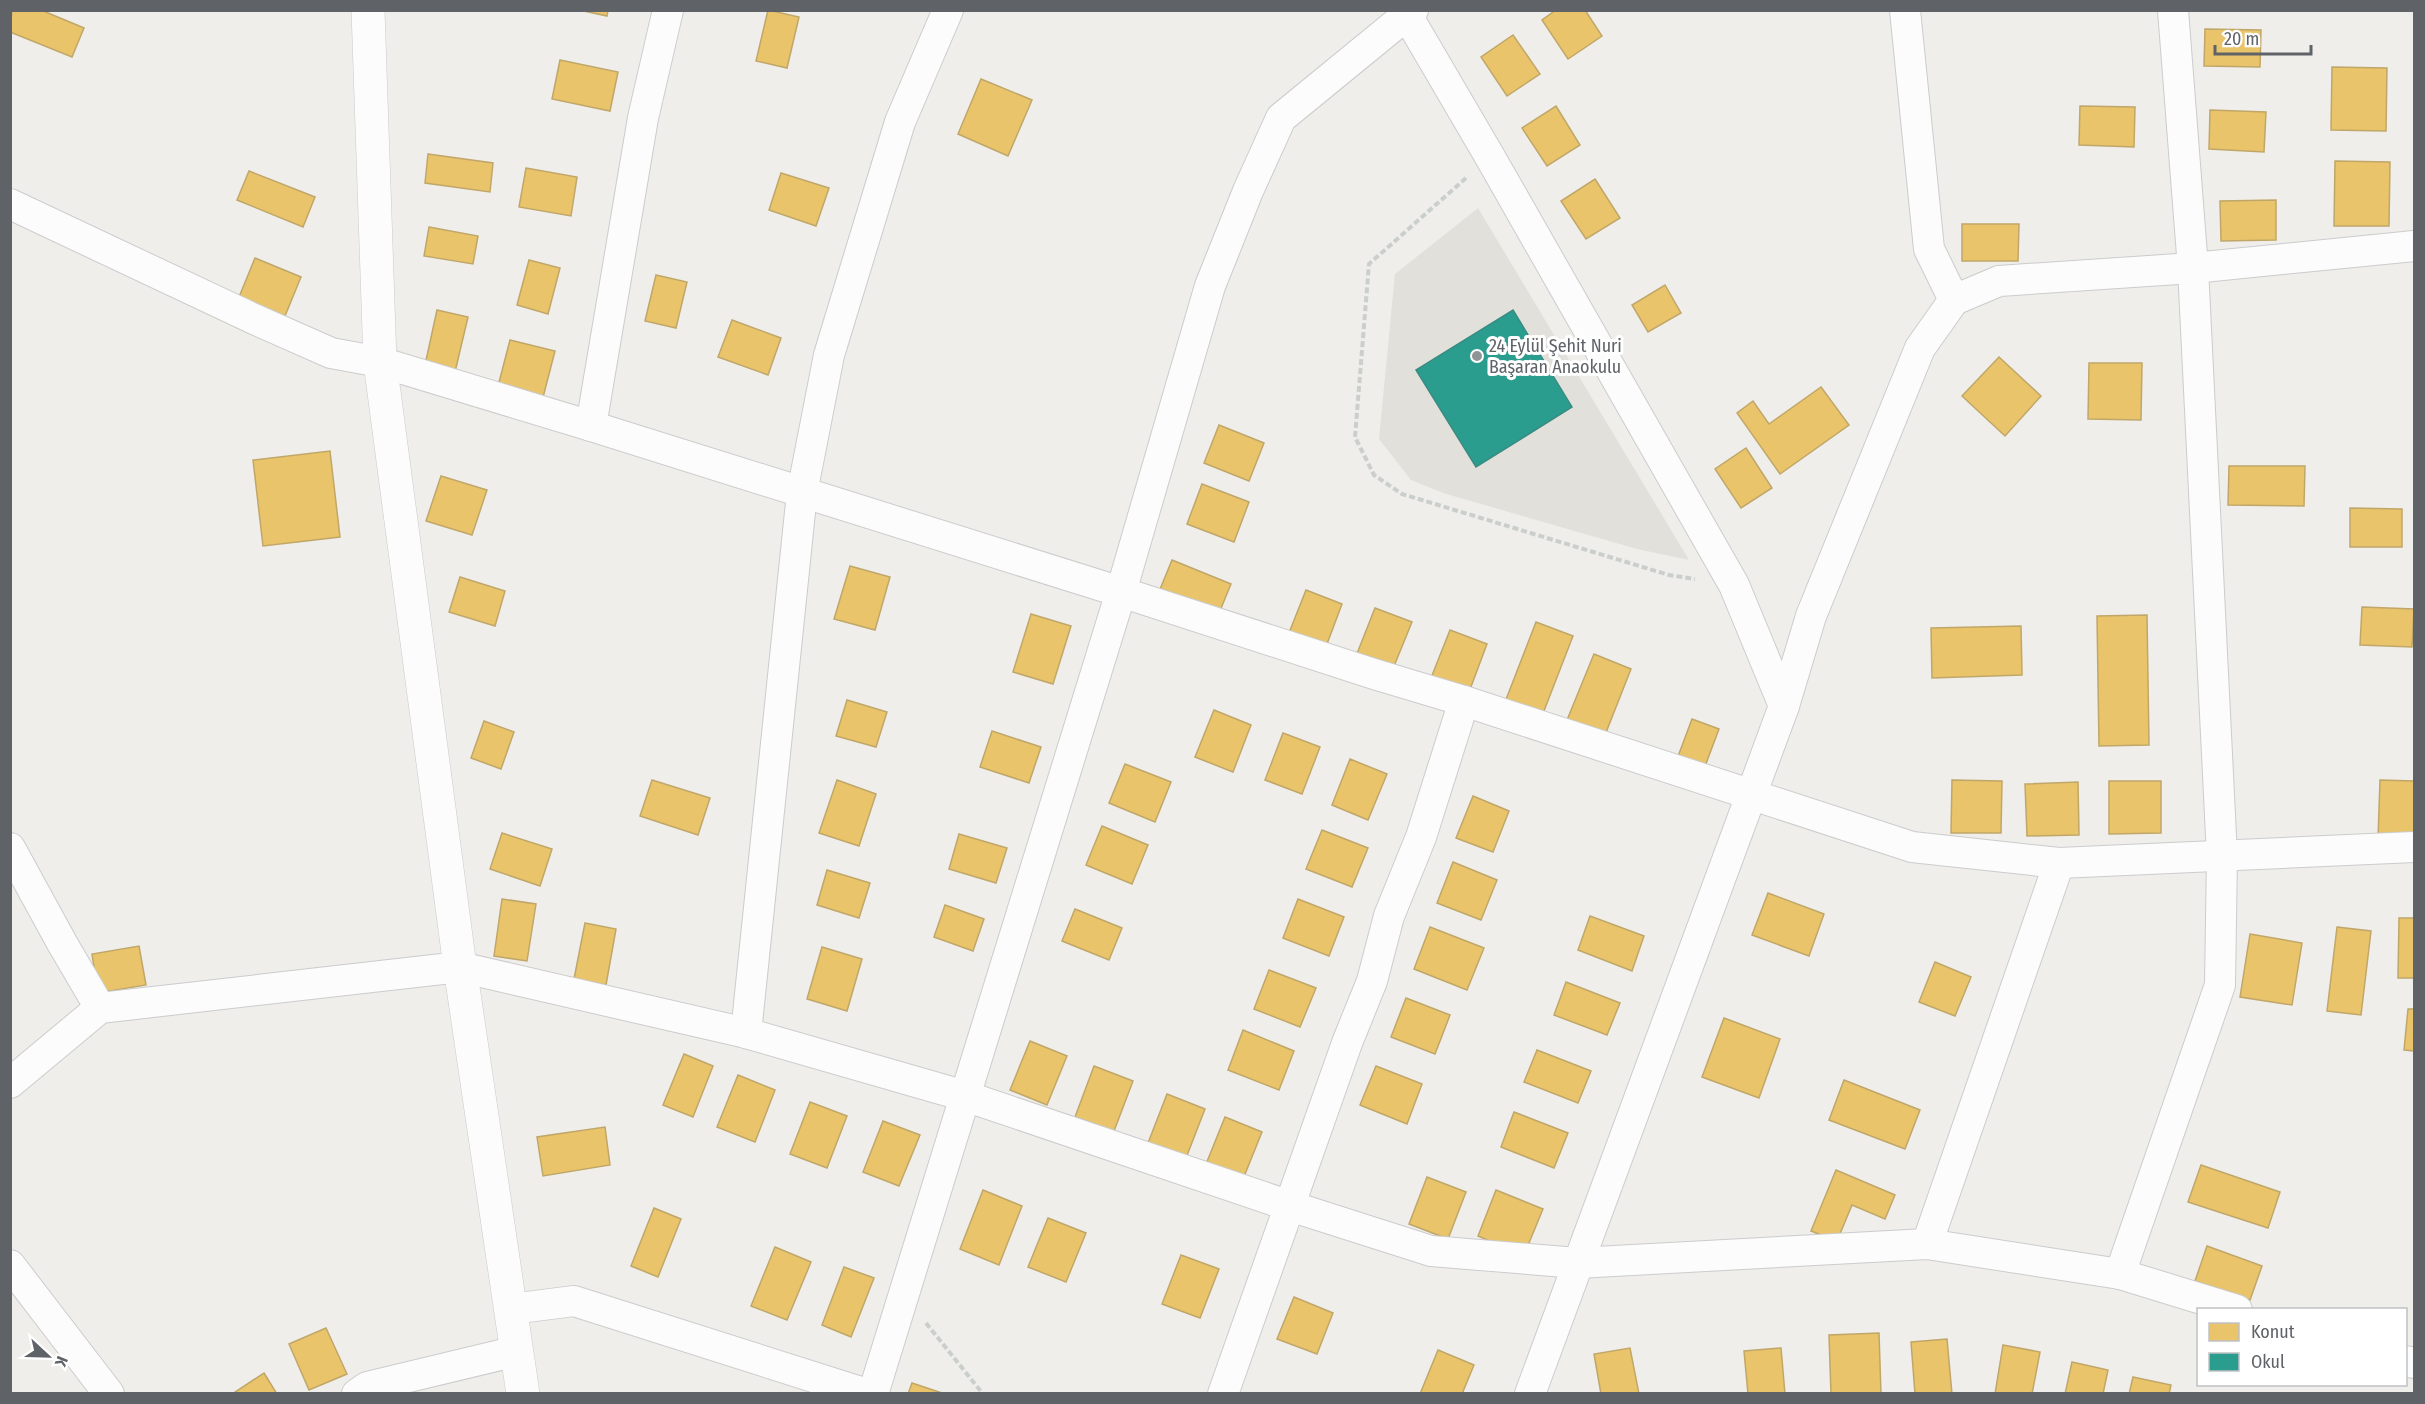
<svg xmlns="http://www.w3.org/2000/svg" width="2425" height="1404" font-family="'Fira Sans Condensed',sans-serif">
  <rect width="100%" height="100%" fill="#efeeea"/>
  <polygon fill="#e2e0da" points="1478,208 1689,560 1637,549 1443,493 1411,480 1379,439 1395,274"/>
  <g fill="#e9c46a" stroke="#c0a769" stroke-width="1.5">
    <polygon points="12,10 41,10 84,28 72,57 10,32"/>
    <polygon points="579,10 608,10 607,16"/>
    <polygon points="768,10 799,17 787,68 756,61"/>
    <polygon points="1556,10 1585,10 1602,36 1568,59 1542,20"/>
    <polygon points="2205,29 2261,30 2260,67 2204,66"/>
    <polygon points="1513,35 1540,74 1507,96 1481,57"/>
    <polygon points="560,60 618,72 610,111 552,99"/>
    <polygon points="2332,67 2387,68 2386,131 2331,130"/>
    <polygon points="981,79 1032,100 1008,156 958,134"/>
    <polygon points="1556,106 1580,145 1547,166 1522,128"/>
    <polygon points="2080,106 2135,107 2134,147 2079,145"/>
    <polygon points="2210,110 2266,112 2264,152 2209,149"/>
    <polygon points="428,154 493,163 490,192 425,183"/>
    <polygon points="2335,161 2390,162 2389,226 2334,226"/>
    <polygon points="526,168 577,177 571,216 519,207"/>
    <polygon points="249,171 315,197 303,227 237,200"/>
    <polygon points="781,173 829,188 816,226 769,210"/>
    <polygon points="1595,179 1620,218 1586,239 1561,201"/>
    <polygon points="2276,200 2276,240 2221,241 2220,201"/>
    <polygon points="1962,224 2019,224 2018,261 1962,261"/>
    <polygon points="429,227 478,236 473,264 424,256"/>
    <polygon points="255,258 301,277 285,316 239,297"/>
    <polygon points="529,260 560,268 548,314 517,305"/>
    <polygon points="656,275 687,282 676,328 645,321"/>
    <polygon points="1665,285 1681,313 1648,332 1632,305"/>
    <polygon points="437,310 468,317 455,372 425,365"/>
    <polygon points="732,320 781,338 768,375 718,357"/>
    <polygon points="510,340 555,351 541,405 496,394"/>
    <polygon points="1999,357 2041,396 2005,436 1962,396"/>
    <polygon points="2089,363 2142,363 2141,420 2088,419"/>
    <polygon points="1821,387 1849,425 1780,474 1737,413 1753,401 1769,424"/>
    <polygon points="1219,425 1264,443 1249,481 1204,463"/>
    <polygon points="1746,448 1772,488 1741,508 1715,469"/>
    <polygon points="330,451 340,537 263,546 253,460"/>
    <polygon points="2229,466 2305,466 2304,506 2228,505"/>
    <polygon points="441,476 487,490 472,535 426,521"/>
    <polygon points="1202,484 1249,502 1234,542 1187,524"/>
    <polygon points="2350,508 2402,509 2402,547 2350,547"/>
    <polygon points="1172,560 1231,584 1215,623 1156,599"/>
    <polygon points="850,566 890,577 875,630 834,619"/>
    <polygon points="460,577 505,591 495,626 449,612"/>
    <polygon points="1306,590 1342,604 1324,652 1287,638"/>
    <polygon points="2362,607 2414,609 2412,647 2360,645"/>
    <polygon points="1375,608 1412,622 1392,671 1356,656"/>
    <polygon points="1031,614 1071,626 1053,684 1013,672"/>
    <polygon points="2147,615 2149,745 2099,746 2097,616"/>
    <polygon points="1536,622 1573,636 1542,716 1505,702"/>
    <polygon points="2021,626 2022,675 1932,678 1931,628"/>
    <polygon points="1450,630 1487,644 1469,692 1431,678"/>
    <polygon points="1594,654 1631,669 1605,735 1567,720"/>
    <polygon points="847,700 887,712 876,747 836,736"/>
    <polygon points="1214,710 1251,725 1233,772 1195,757"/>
    <polygon points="1692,719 1719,729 1704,769 1677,759"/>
    <polygon points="484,721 514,732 501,769 471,758"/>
    <polygon points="992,731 1041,747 1029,783 980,767"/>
    <polygon points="1283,733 1320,747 1302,794 1265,780"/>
    <polygon points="1350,759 1387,774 1368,820 1332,805"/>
    <polygon points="1125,764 1171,782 1155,822 1109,803"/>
    <polygon points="652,780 710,798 698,835 640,816"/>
    <polygon points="837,780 876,794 859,846 819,833"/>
    <polygon points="1952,780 2002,781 2001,833 1951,833"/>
    <polygon points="2380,780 2414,781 2414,841 2378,839"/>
    <polygon points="2109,781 2161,781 2161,833 2109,834"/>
    <polygon points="2078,782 2079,835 2027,836 2025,784"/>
    <polygon points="1473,796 1509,811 1493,852 1456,838"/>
    <polygon points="1102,826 1148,845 1132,884 1086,865"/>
    <polygon points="1322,830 1368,848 1352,887 1306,869"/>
    <polygon points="502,833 552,849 540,886 490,869"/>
    <polygon points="959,834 1007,848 996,883 949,869"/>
    <polygon points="1453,862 1497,880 1481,920 1437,903"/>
    <polygon points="827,870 870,883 859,918 817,905"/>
    <polygon points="1768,893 1824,914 1809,956 1752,935"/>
    <polygon points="502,899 536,904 527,961 494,956"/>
    <polygon points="1298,899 1344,917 1329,956 1283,938"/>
    <polygon points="945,905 984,919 973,951 934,937"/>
    <polygon points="1075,909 1122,928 1109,960 1062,941"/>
    <polygon points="1590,916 1644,936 1632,971 1578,950"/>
    <polygon points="2399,918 2414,918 2414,978 2398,978"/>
    <polygon points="585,923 616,929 606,985 574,979"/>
    <polygon points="1430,927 1484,948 1467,990 1414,969"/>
    <polygon points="2337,927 2371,931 2361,1015 2327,1011"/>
    <polygon points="2250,934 2302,943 2292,1005 2240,997"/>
    <polygon points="139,946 146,985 98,993 92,954"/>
    <polygon points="822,947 862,959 847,1011 807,999"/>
    <polygon points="1935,962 1971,977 1955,1016 1919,1002"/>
    <polygon points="1269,970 1316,988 1300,1027 1254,1009"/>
    <polygon points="1566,982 1620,1003 1607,1035 1554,1015"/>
    <polygon points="1406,998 1450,1015 1435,1054 1391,1037"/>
    <polygon points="2408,1009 2414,1009 2414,1051 2404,1050"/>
    <polygon points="1724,1018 1780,1039 1759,1098 1702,1077"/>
    <polygon points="1243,1030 1294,1051 1279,1090 1228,1070"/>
    <polygon points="1030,1041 1067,1056 1047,1105 1010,1090"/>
    <polygon points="1537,1050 1591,1071 1578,1103 1524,1082"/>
    <polygon points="684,1054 713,1066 693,1117 663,1105"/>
    <polygon points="1094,1066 1133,1081 1114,1131 1075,1117"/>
    <polygon points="1376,1066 1422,1084 1407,1124 1360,1105"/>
    <polygon points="738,1075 775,1090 755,1142 717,1127"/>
    <polygon points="1844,1080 1920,1110 1905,1149 1829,1120"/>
    <polygon points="1167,1094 1205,1109 1186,1158 1148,1143"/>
    <polygon points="810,1102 847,1116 827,1168 790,1154"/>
    <polygon points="1514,1112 1568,1133 1554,1168 1501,1147"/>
    <polygon points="1225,1117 1262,1132 1241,1184 1204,1169"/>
    <polygon points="883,1121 920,1135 899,1186 863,1172"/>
    <polygon points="605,1127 610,1165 543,1176 537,1137"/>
    <polygon points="2201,1165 2280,1192 2268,1228 2188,1202"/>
    <polygon points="1836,1170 1895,1195 1885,1219 1852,1205 1837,1241 1811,1231"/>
    <polygon points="1427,1177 1466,1192 1448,1239 1409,1224"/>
    <polygon points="983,1190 1022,1206 999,1265 960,1249"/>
    <polygon points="1496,1190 1543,1209 1524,1255 1478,1236"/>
    <polygon points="654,1208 681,1219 658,1277 631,1266"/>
    <polygon points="1048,1218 1086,1233 1066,1282 1028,1267"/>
    <polygon points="2207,1246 2262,1266 2250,1300 2195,1281"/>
    <polygon points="775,1247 811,1262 787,1320 751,1306"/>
    <polygon points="1181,1255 1219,1269 1200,1318 1162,1304"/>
    <polygon points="844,1267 874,1278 851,1337 822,1325"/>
    <polygon points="1294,1297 1333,1313 1317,1354 1277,1339"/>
    <polygon points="326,1328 347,1374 309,1390 289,1344"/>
    <polygon points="1879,1333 1881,1394 1831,1394 1829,1335"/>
    <polygon points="1947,1339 1952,1394 1915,1394 1911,1342"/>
    <polygon points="2003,1345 2040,1352 2032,1394 1995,1394"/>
    <polygon points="1630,1348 1639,1394 1601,1394 1594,1354"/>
    <polygon points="1781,1348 1785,1394 1748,1394 1744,1351"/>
    <polygon points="1438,1350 1474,1365 1462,1394 1420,1394"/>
    <polygon points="2072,1362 2108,1370 2103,1394 2065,1394"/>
    <polygon points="264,1373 277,1394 237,1394 235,1392"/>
    <polygon points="2133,1377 2171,1385 2169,1394 2129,1394"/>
    <polygon points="912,1383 945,1394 908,1394"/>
  </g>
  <polygon fill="#2a9d8f" stroke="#3a8c83" stroke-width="1.5" points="1513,310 1572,407 1476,467 1416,370"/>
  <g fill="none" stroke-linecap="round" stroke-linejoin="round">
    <g stroke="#cbcccc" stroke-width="32">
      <g id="street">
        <polyline points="1404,10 1490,157 1734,585 1784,706"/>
        <polyline points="1905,10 1929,249 1954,300"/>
        <polyline points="10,204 254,319 331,353 380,362 591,426 1121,592 1374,674 1464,701 1912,847 2059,863 2414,847"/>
        <polyline points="591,426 643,118 668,10"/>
        <polyline points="10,848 62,943 100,1008"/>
        <polyline points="746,1033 802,493 829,355 900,122 948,10"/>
        <polyline points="10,1083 100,1008 460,967 746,1033 965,1096 1290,1206 1431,1251 1577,1263 1927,1244 2120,1274 2237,1310"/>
        <polyline points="1927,1244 2059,863"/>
        <polyline points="10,1265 109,1394"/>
        <polyline points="2120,1274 2220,985 2222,856 2193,268 2173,10"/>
        <polyline points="511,1309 574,1301 867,1394"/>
        <polyline points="2406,1361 2414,1363"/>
        <polyline points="357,1394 367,1387 517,1351"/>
        <polyline points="873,1394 1121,592 1210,286 1248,191 1281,118 1413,10"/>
        <polyline points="1223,1394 1347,1043 1372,981 1389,916 1421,837 1464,701"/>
        <polyline points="1530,1394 1784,706 1811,616 1920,348 1954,300 1999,281 2193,268 2414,246"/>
      </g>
    </g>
    <g stroke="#cacacb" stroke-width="34">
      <polyline id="secondary" points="368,10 380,362 460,967 523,1394"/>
    </g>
    <g stroke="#cacfcc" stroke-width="4" stroke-dasharray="6 3" stroke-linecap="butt">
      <polyline points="1466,178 1369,264 1355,437 1374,475 1402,494 1669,575 1695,579"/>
      <polyline points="926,1323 983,1394"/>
    </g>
    <use href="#street" stroke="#fdfcfc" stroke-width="30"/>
    <use href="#secondary" stroke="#fdfcfc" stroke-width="33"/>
  </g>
  <circle fill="#919496" stroke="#fff" stroke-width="2" cx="1477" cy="356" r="6"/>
  <g text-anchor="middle" stroke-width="6" stroke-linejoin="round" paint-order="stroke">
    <g font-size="18" fill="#5f6368" stroke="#fff" text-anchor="start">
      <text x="1489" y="352">24 Eylül Şehit Nuri<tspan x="1489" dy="21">Başaran Anaokulu</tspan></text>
    </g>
  </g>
  <rect width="2425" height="1404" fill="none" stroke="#5f6368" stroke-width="24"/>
  <rect x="2197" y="1308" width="210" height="78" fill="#ffffff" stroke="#bfc1c3" stroke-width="1.5"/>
  <rect x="2209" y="1323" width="30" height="18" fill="#e9c46a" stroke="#bfc1c3" stroke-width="1.5"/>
  <text x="2251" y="1338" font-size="18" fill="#5f6368">Konut</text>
  <rect x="2209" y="1353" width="30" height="18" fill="#2a9d8f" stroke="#bfc1c3" stroke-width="1.5"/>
  <text x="2251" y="1368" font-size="18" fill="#5f6368">Okul</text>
  <g transform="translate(48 1356) rotate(112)" stroke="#ffffff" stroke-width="4.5" paint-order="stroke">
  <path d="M0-4.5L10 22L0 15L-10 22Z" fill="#5f6368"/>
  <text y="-9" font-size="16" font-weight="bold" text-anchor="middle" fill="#5f6368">K</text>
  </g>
  <path d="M2215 45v9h96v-9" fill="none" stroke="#5f6368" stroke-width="3"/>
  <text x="2224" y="45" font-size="18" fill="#5f6368" stroke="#ffffff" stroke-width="4.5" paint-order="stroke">20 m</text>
</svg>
